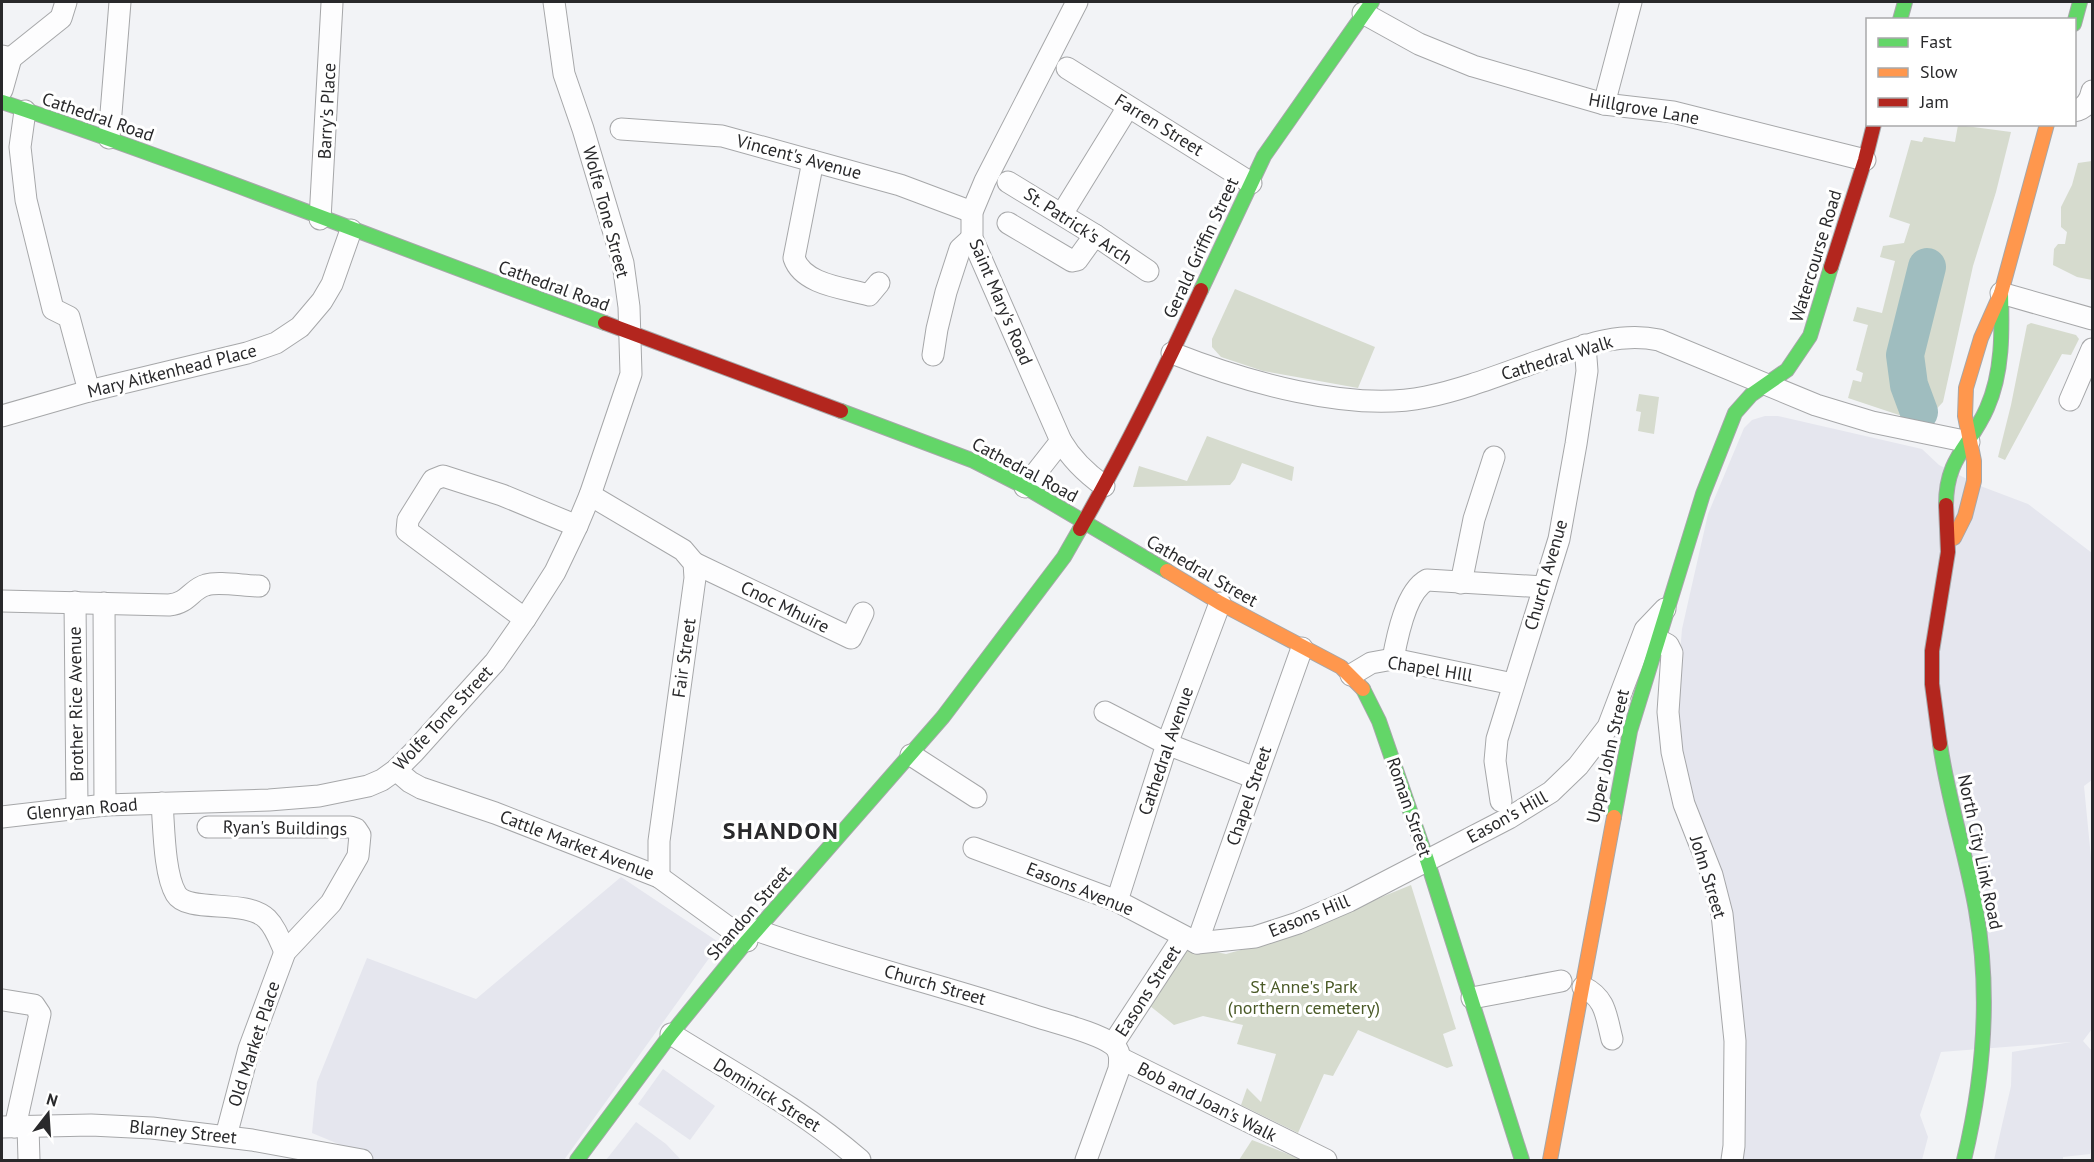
<svg xmlns="http://www.w3.org/2000/svg" width="2094" height="1162" font-family="'PT Sans',sans-serif">
  <rect width="100%" height="100%" fill="#f2f3f6"/>
  <g fill="#e5e6ee">
    <polygon points="1765,416 1778,416 1922,449 1939,465 1983,487 2028,504 2092,553 2092,780 2084,786 2092,868 2092,1029 2083,1041 2092,1051 2092,1143 2090,1154 2063,1157 2063,1160 1994,1160 2011,1086 2012,1052 2071,1042 1941,1052 1920,1115 1928,1137 1922,1160 1741,1160 1731,921 1681,758 1675,716 1682,629 1708,514 1744,428 1752,420"/>
    <polygon points="621,877 720,943 564,1160 377,1160 312,1133 317,1082 367,958 476,999"/>
    <polygon points="663,1069 715,1106 690,1140 638,1104"/>
    <polygon points="636,1122 666,1144 681,1160 606,1160"/>
  </g>
  <g fill="#d6dbce">
    <polygon points="1958,125 2011,132 1996,192 1973,266 1943,402 1928,418 1905,417 1848,398 1853,380 1861,382 1863,373 1856,370 1868,325 1853,321 1857,307 1882,313 1895,261 1880,257 1883,246 1904,243 1910,224 1889,217 1911,140 1922,142 1924,137 1955,142"/>
    <polygon points="2092,161 2092,280 2077,277 2053,265 2054,249 2058,244 2065,244 2067,232 2061,227 2061,207 2072,185 2078,163"/>
    <polygon points="1235,289 1375,347 1358,388 1263,371 1221,357 1212,347 1212,339"/>
    <polygon points="2031,323 2076,335 2079,339 2071,355 2062,354 2005,460 1998,457 2011,405 2027,325"/>
    <polygon points="1639,394 1659,397 1654,434 1638,431 1641,412 1636,411"/>
    <polygon points="1207,436 1294,467 1292,481 1242,463 1235,479 1230,485 1133,487 1139,466 1187,481"/>
    <polygon points="1411,885 1456,1029 1443,1034 1453,1066 1447,1068 1358,1030 1333,1076 1324,1074 1298,1133 1241,1105 1247,1088 1261,1102 1276,1054 1237,1044 1243,1025 1203,1016 1174,1025 1150,1006 1189,947 1226,954 1274,941"/>
    <polygon points="1252,1140 1303,1160 1239,1160"/>
  </g>
  <g fill="none" stroke-linecap="round" stroke-linejoin="round">
    <polyline stroke="#9fbdbf" stroke-width="38" points="1919,412 1909,385 1905,355 1927,267"/>
    <g stroke="#a6a7a9" stroke-width="23">
      <g id="street">
        <path d="M1077 2 985 181 972 212V238L1061 441C1072 460 1086 473 1104 486"/>
        <polyline points="1363,13 1419,44 1473,66 1604,104 1673,112 1865,160"/>
        <polyline points="2,56 11,58 2,90"/>
        <polyline points="11,58 61,18 66,2"/>
        <polyline points="1067,68 1251,183"/>
        <polyline points="1604,104 1631,2"/>
        <polyline points="25,111 20,147 26,200 53,309 69,317 89,391"/>
        <path d="M2074 111C2085 109 2090 101 2092 91"/>
        <polyline points="621,129 722,136 900,185 972,212"/>
        <polyline points="109,138 120,2"/>
        <path d="M813 161 794 258C803 285 845 288 869 295L879 283"/>
        <polyline points="1008,182 1095,235 1148,271"/>
        <polyline points="1062,214 1128,107"/>
        <polyline points="320,219 332,3"/>
        <polyline points="1008,223 1072,261 1077,260 1095,235"/>
        <polyline points="2001,293 2092,319"/>
        <path d="M1172 353C1243 381 1351 413 1426 397 1465 389 1502 374 1539 361 1578 348 1617 331 1659 340L1816 405 1872 422 1969 442"/>
        <polyline points="933,355 937,329 946,292 960,249 972,238"/>
        <polyline points="2070,400 2092,349"/>
        <polyline points="2,416 89,391 247,353 276,343 300,327 322,301 332,284 351,230"/>
        <polyline points="1025,487 1061,441"/>
        <polyline points="590,495 683,550 694,563 695,578 659,841 659,877"/>
        <polyline points="694,563 851,638 863,613"/>
        <polyline points="1461,583 1474,519 1494,457"/>
        <path d="M2 601 169 605C189 603 191 589 206 585 218 581 245 586 259 586"/>
        <polyline points="75,602 77,807"/>
        <polyline points="104,603 105,805"/>
        <polyline points="525,619 407,531 408,520 433,480 443,476 502,495 577,526"/>
        <polyline points="1657,639 1668,645 1672,653 1668,712 1672,752 1684,804 1712,875 1722,914 1735,1041 1734,1146 1732,1160"/>
        <path d="M1393 659C1397 637 1406 591 1427 580L1544 587"/>
        <polyline points="1351,675 1371,663 1393,659 1513,684"/>
        <polyline points="1105,712 1167,744 1255,778"/>
        <polyline points="911,755 976,797"/>
        <polyline points="396,770 410,782 421,788 495,813 659,877 747,941"/>
        <polyline points="1501,801 1495,761 1497,739 1559,539 1576,444 1587,371 1585,345"/>
        <path d="M162 803C164 827 164 874 176 894 188 914 246 898 267 919 276 928 280 941 285 952"/>
        <polyline points="2,817 105,805 269,800 319,796 368,786 382,780 396,770 414,752 495,662 525,619 555,572 577,526 590,495 631,374 629,307 623,263 583,129 564,74 554,2"/>
        <polyline points="208,827 350,827 356,829 360,835 358,856 331,903 285,952 249,1049 226,1136"/>
        <polyline points="974,848 1117,901 1197,943 1255,937 1298,923 1349,901 1509,818 1551,792 1578,766 1608,727 1645,630 1665,609"/>
        <polyline points="1117,901 1167,744 1220,603"/>
        <path d="M756 930C848 963 943 985 1035 1016 1056 1023 1096 1032 1112 1044 1121 1050 1120 1060 1119 1069L1086 1160"/>
        <polyline points="1197,943 1302,648"/>
        <path d="M1583 987C1606 998 1606 1016 1612 1039"/>
        <polyline points="1472,998 1561,981"/>
        <polyline points="3,1000 34,1005 40,1014 15,1127"/>
        <path d="M671 1034C735 1074 803 1110 860 1160"/>
        <polyline points="1113,1044 1183,937"/>
        <polyline points="1120,1058 1326,1160"/>
        <polyline points="2,1127 91,1125 152,1128 252,1140 362,1160"/>
        <polyline points="28,1127 29,1160"/>
      </g>
    </g>
    <g stroke="#a6a7a9" stroke-width="16">
      <g id="fast">
        <polyline points="1900,20 1905,2"/>
        <polyline points="2074,24 2080,2"/>
        <path d="M2 102C205 170 404 250 605 323"/>
        <polyline points="1201,290 1264,156 1372,2"/>
        <polyline points="841,411 974,461 1025,487 1167,571"/>
        <path d="M1946 505C1946 457 1970 447 1987 408 2003 372 2002 331 2001 293"/>
        <polyline points="1363,689 1379,721 1427,860 1522,1160"/>
        <path d="M1940 744C1948 800 1966 854 1976 910 1991 995 1984 1077 1964 1160"/>
        <polyline points="1614,817 1630,731 1703,494 1735,413 1751,395 1787,370 1810,336 1831,267"/>
        <polyline points="577,1160 671,1034 747,941 943,717 1064,557 1080,529"/>
      </g>
    </g>
    <g stroke="#a6a7a9" stroke-width="16">
      <g id="slow">
        <polyline points="1954,538 1965,516 1974,481 1974,461 1965,416 1966,388 1981,338 2001,293 2047,124"/>
        <polyline points="1167,571 1220,603 1341,667 1363,689"/>
        <polyline points="1550,1160 1614,817"/>
      </g>
    </g>
    <g stroke="#a6a7a9" stroke-width="16">
      <g id="jam">
        <polyline points="1831,267 1865,160 1874,124"/>
        <polyline points="605,323 841,411"/>
        <path d="M1080 529C1124 452 1164 371 1201 290"/>
        <polyline points="1940,744 1932,684 1932,651 1948,552 1946,505"/>
      </g>
    </g>
    <use href="#street" stroke="#fdfdfe" stroke-width="21"/>
    <use href="#fast" stroke="#63d668" stroke-width="14"/>
    <use href="#slow" stroke="#ff974d" stroke-width="14"/>
    <use href="#jam" stroke="#b3261e" stroke-width="14"/>
  </g>
  <g text-anchor="middle" stroke-width="6" stroke-linejoin="round" paint-order="stroke">
    <g font-size="18" fill="#29292b" stroke="#fff">
      <text transform="translate(1644 109) rotate(10)" y="6">Hillgrove Lane</text>
      <text transform="translate(327 111) rotate(-87)" y="6">Barry's Place</text>
      <text transform="translate(98 117) rotate(19)" y="6">Cathedral Road</text>
      <text transform="translate(1159 125) rotate(32)" y="6">Farren Street</text>
      <text transform="translate(799 157) rotate(15)" y="6">Vincent's Avenue</text>
      <text transform="translate(606 212) rotate(75)" y="6">Wolfe Tone Street</text>
      <text transform="translate(1078 226) rotate(33)" y="6">St. Patrick's Arch</text>
      <text transform="translate(1201 248) rotate(-65)" y="6">Gerald Griffin Street</text>
      <text transform="translate(1816 256) rotate(-73)" y="6">Watercourse Road</text>
      <text transform="translate(554 286) rotate(20)" y="6">Cathedral Road</text>
      <text transform="translate(1001 302) rotate(67)" y="6">Saint Mary's Road</text>
      <text transform="translate(1557 358) rotate(-17)" y="6">Cathedral Walk</text>
      <text transform="translate(172 371) rotate(-14)" y="6">Mary Aitkenhead Place</text>
      <text transform="translate(1025 470) rotate(28)" y="6">Cathedral Road</text>
      <text transform="translate(1202 571) rotate(30)" y="6">Cathedral Street</text>
      <text transform="translate(1546 575) rotate(-74)" y="6">Church Avenue</text>
      <text transform="translate(785 607) rotate(26)" y="6">Cnoc Mhuire</text>
      <text transform="translate(684 658) rotate(-82)" y="6">Fair Street</text>
      <text transform="translate(1430 669) rotate(9)" y="6">Chapel HIll</text>
      <text transform="translate(76 704) rotate(-91)" y="6">Brother Rice Avenue</text>
      <text transform="translate(443 718) rotate(-47)" y="6">Wolfe Tone Street</text>
      <text transform="translate(1166 751) rotate(-71)" y="6">Cathedral Avenue</text>
      <text transform="translate(1608 756) rotate(-77)" y="6">Upper John Street</text>
      <text transform="translate(1249 796) rotate(-71)" y="6">Chapel Street</text>
      <text transform="translate(1409 807) rotate(71)" y="6">Roman Street</text>
      <text transform="translate(82 809) rotate(-5)" y="6">Glenryan Road</text>
      <text transform="translate(1507 817) rotate(-29)" y="6">Eason's Hill</text>
      <text transform="translate(285 828) rotate(1)" y="6">Ryan's Buildings</text>
      <text transform="translate(577 845) rotate(21)" y="6">Cattle Market Avenue</text>
      <text transform="translate(1980 852) rotate(78)" y="6">North City Link Road</text>
      <text transform="translate(1708 877) rotate(73)" y="6">John Street</text>
      <text transform="translate(1080 889) rotate(22)" y="6">Easons Avenue</text>
      <text transform="translate(749 913) rotate(-49)" y="6">Shandon Street</text>
      <text transform="translate(1309 916) rotate(-22)" y="6">Easons Hill</text>
      <text transform="translate(935 985) rotate(16)" y="6">Church Street</text>
      <text transform="translate(1148 991) rotate(-57)" y="6">Easons Street</text>
      <text transform="translate(254 1044) rotate(-72)" y="6">Old Market Place</text>
      <text transform="translate(767 1095) rotate(32)" y="6">Dominick Street</text>
      <text transform="translate(1207 1102) rotate(27)" y="6">Bob and Joan's Walk</text>
      <text transform="translate(183 1132) rotate(6)" y="6">Blarney Street</text>
    </g>
    <g font-size="18" fill="#4a5a27" stroke="#fff">
      <text x="1304" y="993">St Anne's Park<tspan x="1304" dy="21">(northern cemetery)</tspan></text>
    </g>
    <g font-size="24" font-weight="bold" letter-spacing="1.5" fill="#29292b" stroke="#fff">
      <text x="781" y="839">SHANDON</text>
    </g>
  </g>
  <rect width="2094" height="1162" fill="none" stroke="#29292b" stroke-width="6"/>
  <rect x="1866" y="18" width="210" height="108" fill="#ffffff" stroke="#a9a9aa" stroke-width="1.5"/>
  <rect x="1878" y="38" width="30" height="9" fill="#63d668" stroke="#a9a9aa" stroke-width="1.5"/>
  <text x="1920" y="48" font-size="18" fill="#29292b">Fast</text>
  <rect x="1878" y="68" width="30" height="9" fill="#ff974d" stroke="#a9a9aa" stroke-width="1.5"/>
  <text x="1920" y="78" font-size="18" fill="#29292b">Slow</text>
  <rect x="1878" y="98" width="30" height="9" fill="#b3261e" stroke="#a9a9aa" stroke-width="1.5"/>
  <text x="1920" y="108" font-size="18" fill="#29292b">Jam</text>
  <g transform="translate(48 1114) rotate(17)" stroke="#ffffff" stroke-width="4.5" paint-order="stroke">
  <path d="M0-4.5L10 22L0 15L-10 22Z" fill="#29292b"/>
  <text y="-9" font-size="16" font-weight="bold" text-anchor="middle" fill="#29292b">N</text>
  </g>
</svg>
